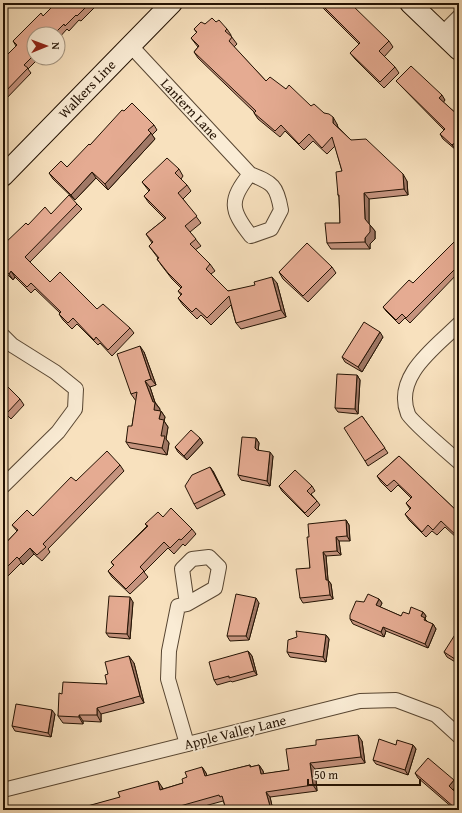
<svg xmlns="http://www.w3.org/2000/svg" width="462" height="813" font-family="'Gentium Book Plus',serif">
  <rect width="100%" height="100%" fill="#f8e1be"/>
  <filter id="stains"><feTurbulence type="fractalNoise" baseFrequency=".005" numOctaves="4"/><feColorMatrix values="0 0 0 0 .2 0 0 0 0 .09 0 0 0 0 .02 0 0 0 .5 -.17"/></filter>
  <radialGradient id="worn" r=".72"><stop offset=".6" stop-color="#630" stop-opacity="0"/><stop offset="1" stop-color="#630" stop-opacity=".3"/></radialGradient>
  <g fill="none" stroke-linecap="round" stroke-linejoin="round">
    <g stroke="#584632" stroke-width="16">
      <g id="street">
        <polyline points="442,34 459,17"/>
        <path d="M130 45 250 174C273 183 277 186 281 210L271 229 251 236C230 210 229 200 250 174"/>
        <path d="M459 324C436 347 393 376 408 414 410 420 451 455 459 462"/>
        <polyline points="3,336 12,345 55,372 76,389 75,409 58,432 3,486"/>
        <polyline points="187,744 168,679 169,651 178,606 187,604 215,588 219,567 209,557 192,559 182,569 187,604"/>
        <polyline points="3,790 360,701 396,700 436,715 459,736"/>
      </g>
    </g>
    <g stroke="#231203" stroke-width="22">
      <g id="secondary">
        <polyline points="410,3 459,50"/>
        <polyline points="3,176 172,3"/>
      </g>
    </g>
    <use href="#street" stroke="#faecd5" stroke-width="14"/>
    <use href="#secondary" stroke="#faecd5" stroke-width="20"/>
  </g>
  <g fill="#c5937e" stroke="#231203">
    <polygon points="56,3 99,3 81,21 79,20 69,31 67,29 58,39 58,34 34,34 34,58 39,58 28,69 31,73 3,102 3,59 16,46 13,41 43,16"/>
    <polygon points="260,3 271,3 266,8"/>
    <polygon points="282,3 287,3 285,6"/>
    <polygon points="320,3 389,41 393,47 384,57 395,67 399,73 384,88 355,59 350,53 359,44 324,9"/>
    <polygon points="216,22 227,29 231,35 231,36 237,44 234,47 266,81 286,89 311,106 324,113 337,124 338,127 351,140 407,181 408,195 369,199 369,224 375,231 375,239 370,244 370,249 331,249 327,243 340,223 339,197 338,195 342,171 335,146 327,154 313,141 304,150 285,131 280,137 258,119 254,113 254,112 198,58 194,52 198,47 191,38 197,33 194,29 205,24"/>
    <polygon points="396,81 445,100 443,102 459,116 459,146 456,150 443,139 440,134 444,130 400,85"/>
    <polygon points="124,111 154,125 157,130 152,135 155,139 108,190 96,178 75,200 53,179 49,173 67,167 90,145"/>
    <polygon points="179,169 183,176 181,179 187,185 191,191 183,199 201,223 190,232 201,246 195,250 210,264 215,271 211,274 228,291 277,283 286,317 241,329 236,323 231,305 211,325 201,315 197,319 183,305 178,298 181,295 178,291 181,288 172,279 162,266 157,259 158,258 149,246 152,243 146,234 165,219 149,203 144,196 149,191 142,182"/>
    <polygon points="77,204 82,209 30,262 50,282 130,328 134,333 112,356 100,343 98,345 77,324 72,329 63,320 59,314 60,313 35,289 31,293 15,277 13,280 8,275 4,278 3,277 3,245 28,225 51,214"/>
    <polygon points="459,237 459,272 410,323 405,318 399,324 386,311 383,307 413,283"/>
    <polygon points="332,267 336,273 308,302 283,279 279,272"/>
    <polygon points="383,337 362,372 345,362 342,357"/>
    <polygon points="144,352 156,385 150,387 155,402 160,409 159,411 161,411 165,417 164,421 168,427 166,439 169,443 167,455 130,448 126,442 132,426 136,401 131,394"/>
    <polygon points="357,375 360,380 358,414 338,412 335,408"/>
    <polygon points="3,382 20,399 24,405 11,419 3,411"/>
    <polygon points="362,416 388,453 368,466 365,461"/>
    <polygon points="200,438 203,443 187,460 178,452 175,447"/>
    <polygon points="256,438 259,443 258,450 273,456 270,486 241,480 238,475"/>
    <polygon points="399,456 459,513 459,540 445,527 437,535 432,531 426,537 409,520 405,514 410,509 406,503 411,498 398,485 391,492 381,482 377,476"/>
    <polygon points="120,465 124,471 48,549 50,552 42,561 34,554 23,565 21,563 3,581 3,546 17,531 12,525 33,516 76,481"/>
    <polygon points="213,471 225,495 197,509 194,504"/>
    <polygon points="279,486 312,486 315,491 311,494 317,501 320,505 308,517 282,491"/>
    <polygon points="163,517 192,529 196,534 185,546 183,544 174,554 168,548 144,572 148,577 130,594 112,577 108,571 114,566 111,562 147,526 145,524"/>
    <polygon points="346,520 349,525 350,541 339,541 341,555 326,556 328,580 331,584 333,599 303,603 300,598 310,568 309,537"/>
    <polygon points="379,599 382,603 380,607 401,616 423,612 426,616 425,619 427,622 433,624 436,629 428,648 386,631 384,637 353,624 350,619 364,602"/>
    <polygon points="133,602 130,639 109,637 106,633"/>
    <polygon points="259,603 249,640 230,641 227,636"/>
    <polygon points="326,635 329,639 326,662 290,657 287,652"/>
    <polygon points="459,635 459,669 456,664 457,663 447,657 444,652"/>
    <polygon points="248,651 252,656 257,675 232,682 231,681 217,685 214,680"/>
    <polygon points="134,663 144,703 101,714 101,722 83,721 83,724 63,723 58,716 62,694 107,684 108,674"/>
    <polygon points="55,714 51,737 15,731 12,726"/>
    <polygon points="362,741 365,763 315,769 317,791 270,797 273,810 226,810 224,803 223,801 190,810 73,810 162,787 163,789 183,783 187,777 202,767 206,773 207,776 250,765 251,767 259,765 263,771 264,774 289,770"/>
    <polygon points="396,745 413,745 416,749 408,775 376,764 373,760"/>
    <polygon points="415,773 457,785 453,790 459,810 454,809 418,778"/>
  </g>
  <g fill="#a07866" stroke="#231203">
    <polygon points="442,95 445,100 443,103 439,98"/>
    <polygon points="333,117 337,124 338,129 333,123"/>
    <polygon points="151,133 155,139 108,190 105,184"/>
    <polygon points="457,141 459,144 459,146 456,150 452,145"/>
    <polygon points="92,172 96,178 75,200 71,195"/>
    <polygon points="403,174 407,181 408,195 404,189"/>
    <polygon points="364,193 369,199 369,226 365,219"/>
    <polygon points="370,225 375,231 375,239 370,244 370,249 365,242 365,238"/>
    <polygon points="11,271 15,277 13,280 9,274"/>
    <polygon points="272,277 277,283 286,317 281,310"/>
    <polygon points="380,332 383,337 362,372 358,367"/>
    <polygon points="140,346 144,352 156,385 151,379"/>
    <polygon points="357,375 360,380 358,414 355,409"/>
    <polygon points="145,381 150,387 155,403 160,409 159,416 154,410 153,402"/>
    <polygon points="161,411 165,417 164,421 168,427 166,439 169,443 167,455 162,448 159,419"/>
    <polygon points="200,438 203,443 187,460 184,456"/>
    <polygon points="256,438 259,443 258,452 255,448"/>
    <polygon points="270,452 273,456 270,486 267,481"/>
    <polygon points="210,467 213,471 225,495 222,490"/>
    <polygon points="346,520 349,525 350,541 347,536"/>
    <polygon points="336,537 339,541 341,555 337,551"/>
    <polygon points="30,548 34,554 23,565 19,559"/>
    <polygon points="323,552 326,556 328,580 331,584 333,599 330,595 326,580"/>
    <polygon points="130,597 133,602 130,639 127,634"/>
    <polygon points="256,598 259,603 249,640 246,636"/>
    <polygon points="379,599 382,603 379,610 376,605"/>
    <polygon points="423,612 426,616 425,619 428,622 427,625 421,616"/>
    <polygon points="433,624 436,629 428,648 425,644"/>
    <polygon points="383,627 386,631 384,637 381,632"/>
    <polygon points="326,635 329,639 326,662 323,657"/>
    <polygon points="248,651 252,656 257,675 254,671"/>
    <polygon points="129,656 134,663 144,703 140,696"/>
    <polygon points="97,708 101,714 101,722 97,715"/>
    <polygon points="52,710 55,714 51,737 48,733"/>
    <polygon points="79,715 83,721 83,724 79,717"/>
    <polygon points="4,717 7,722 3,728 3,719"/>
    <polygon points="358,735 362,741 365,763 361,757"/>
    <polygon points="413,745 416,749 408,775 405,770"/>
    <polygon points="310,763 315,769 317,791 313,785"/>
    <polygon points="259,765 263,771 265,780 261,774"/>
    <polygon points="202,767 206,773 209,782 205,776"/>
    <polygon points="454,780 457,785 452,791 449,786"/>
    <polygon points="158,781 162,787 164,796 160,790"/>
    <polygon points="266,792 270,797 273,810 270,806"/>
  </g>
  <g fill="#e5ab92" stroke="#231203">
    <polygon points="56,3 90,3 77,16 76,15 65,26 64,24 54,34 34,34 34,55 24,65 28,68 3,94 3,59 17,45 13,41 41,13 43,16"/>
    <polygon points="320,3 350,3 389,41 379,51 395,67 380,82 350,53 360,43"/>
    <polygon points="212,18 216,22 219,20 227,29 225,31 232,37 229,41 266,81 270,77 286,89 289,85 311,106 314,104 324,113 329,114 333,117 333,123 351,140 366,139 403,174 404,189 364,193 365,219 370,225 370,232 365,238 365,242 327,243 325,223 340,223 339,195 338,195 336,172 342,171 332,137 322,148 309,134 299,144 281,125 275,131 254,113 256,111 194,52 199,46 191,38 197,32 194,29 201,22 205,24"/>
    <polygon points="411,66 442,95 439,98 459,116 459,143 457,141 452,145 440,134 445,129 396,81"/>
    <polygon points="132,103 154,125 148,130 151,133 105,184 92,172 71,195 49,173 61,161 67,167 89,144 90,145 122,110 124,111"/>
    <polygon points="167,158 179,169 175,173 187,185 178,193 197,216 185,226 196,239 190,244 210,264 206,269 228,291 255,285 254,282 272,277 281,310 236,323 229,296 207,318 196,308 192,312 178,298 182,294 178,291 182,287 168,273 157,259 159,258 149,246 153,242 146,234 166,218 144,196 150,190 142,182"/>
    <polygon points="69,195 77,204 25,257 50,282 60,272 97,309 103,304 130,328 108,350 96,337 94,340 73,318 68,323 59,314 61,312 31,283 27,287 11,271 9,274 4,269 3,269 3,245 26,223 28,225 45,207 51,214"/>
    <polygon points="459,237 459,265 406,318 402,314 396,320 383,307 409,280 413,283"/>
    <polygon points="307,243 332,267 303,296 279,272"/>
    <polygon points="364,322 380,332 358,367 342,357"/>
    <polygon points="140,346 151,379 145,381 153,402 155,402 154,410 161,411 159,419 164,420 161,436 165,436 162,448 126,442 128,426 132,426 137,392 131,394 117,354"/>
    <polygon points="337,374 357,375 355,409 335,408"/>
    <polygon points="3,382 20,399 7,413 3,409"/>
    <polygon points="362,416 385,448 365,461 344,428"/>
    <polygon points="191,430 200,438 184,456 175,447"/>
    <polygon points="242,437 256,438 255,448 257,450 270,452 267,481 238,475"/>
    <polygon points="107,451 120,465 43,544 46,547 37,555 30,548 19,559 17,557 3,571 3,546 18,530 12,525 27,510 33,516 71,477 76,481"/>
    <polygon points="399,456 459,513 459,538 441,521 433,530 428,525 422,532 405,514 411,508 406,503 412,497 394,480 387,486 377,476"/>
    <polygon points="210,467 222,490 194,504 185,486 192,475"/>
    <polygon points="295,470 312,486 307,491 317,501 305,513 279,486"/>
    <polygon points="171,508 192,529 181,540 179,539 170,548 164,542 140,567 144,571 126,589 108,571 114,565 111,562 148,526 145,524 158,512 163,517"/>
    <polygon points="346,520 347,536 336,537 337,551 323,552 326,580 328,580 330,595 300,598 296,569 310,568 307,537 309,537 308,524"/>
    <polygon points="236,594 256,598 246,636 227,636"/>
    <polygon points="368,594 379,599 376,605 401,616 403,612 409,614 411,607 423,612 421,616 425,618 424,620 433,624 425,644 383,627 381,632 350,619 350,615 356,601 364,602"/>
    <polygon points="109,596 130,597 127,634 106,633"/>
    <polygon points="296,631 326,635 323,657 287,652 288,640 297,637"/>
    <polygon points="456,633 459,635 459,666 456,664 458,661 444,652"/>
    <polygon points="248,651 254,671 229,678 229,676 214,680 209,662"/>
    <polygon points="129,656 140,696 97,708 97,715 79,715 79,717 58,716 59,693 62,694 63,682 107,684 105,675 108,674 105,662"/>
    <polygon points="16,704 52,710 48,733 12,726"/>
    <polygon points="358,735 361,757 310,763 313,785 266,792 270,806 253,810 235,810 234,807 226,809 222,796 220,797 219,795 166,810 73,810 120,797 118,792 158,781 160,790 183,783 182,779 187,777 185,772 202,767 205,776 250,765 250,767 259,765 261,774 289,770 286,749 316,745 316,740"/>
    <polygon points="379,739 396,745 397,740 413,745 405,770 373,760"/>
    <polygon points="428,758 454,780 449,786 459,796 459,810 453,810 455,808 415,773"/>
  </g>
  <g text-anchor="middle" stroke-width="3.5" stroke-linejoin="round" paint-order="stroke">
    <g font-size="14" fill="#231203" stroke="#faecd5">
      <text transform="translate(87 89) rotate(-46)" y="5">Walkers Line</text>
      <text transform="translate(190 109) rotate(47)" y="5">Lantern Lane</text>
      <text transform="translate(235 732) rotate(-14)" y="5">Apple Valley Lane</text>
    </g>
  </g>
  <rect width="462" height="813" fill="none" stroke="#f8e1be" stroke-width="16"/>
  <rect x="4" y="4" width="454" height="805" fill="none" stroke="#231203" stroke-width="2"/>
  <rect x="8" y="8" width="446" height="797" fill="none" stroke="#231203"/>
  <g transform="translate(46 46) rotate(89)"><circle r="19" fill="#faecd5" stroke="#a49581"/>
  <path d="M0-3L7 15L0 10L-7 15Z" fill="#8f2418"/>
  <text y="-6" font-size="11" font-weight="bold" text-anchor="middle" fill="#231203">N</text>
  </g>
  <path d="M308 779v6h112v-6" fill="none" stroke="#231203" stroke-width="2"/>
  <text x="314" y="779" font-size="12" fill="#231203" stroke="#faecd5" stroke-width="3" paint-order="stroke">50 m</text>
  <rect width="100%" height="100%" filter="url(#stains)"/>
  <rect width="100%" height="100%" fill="url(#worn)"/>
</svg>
